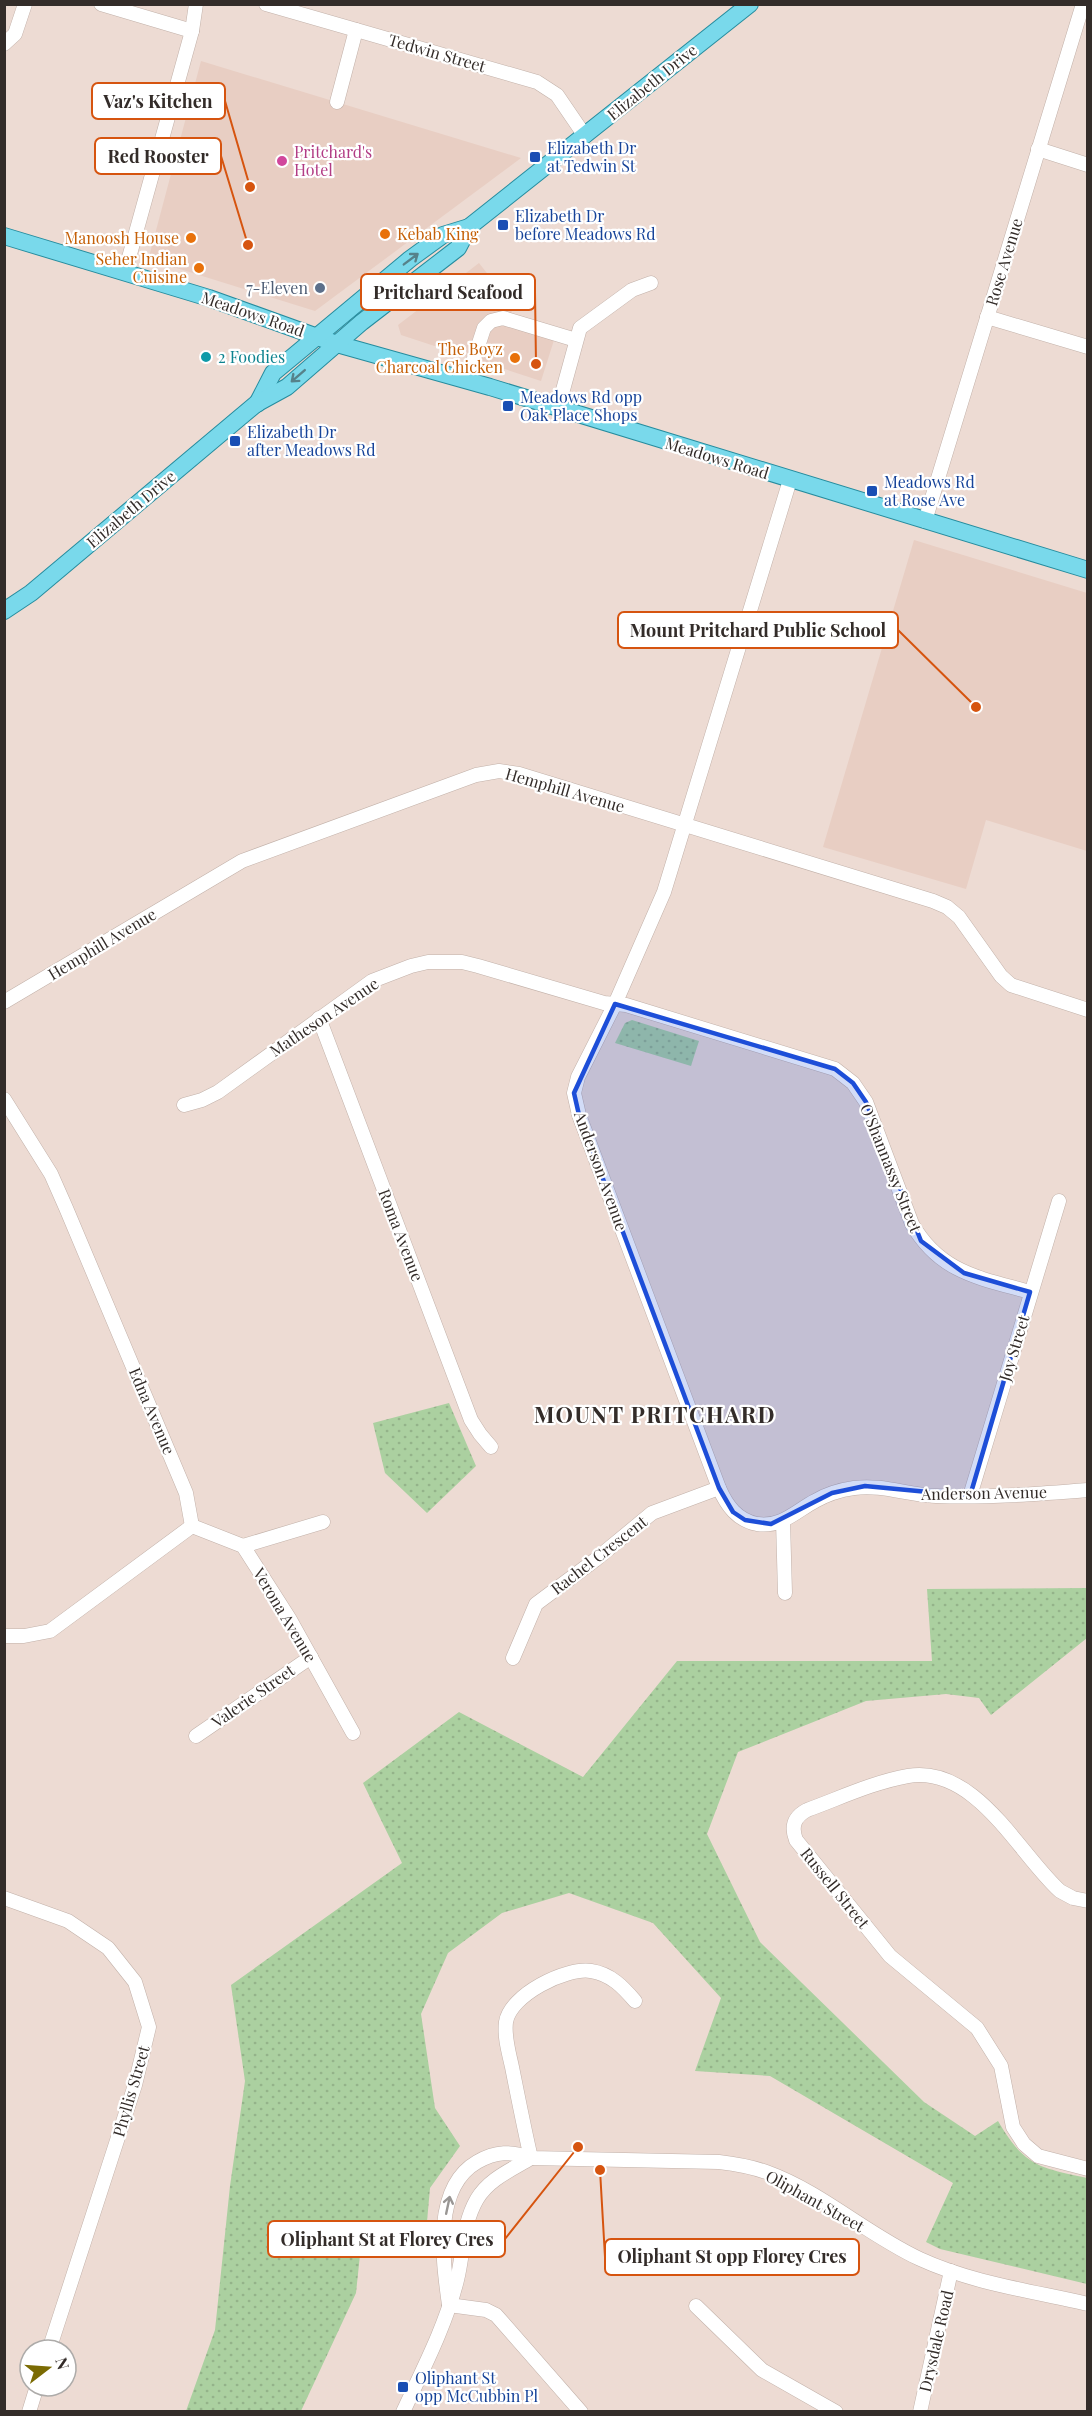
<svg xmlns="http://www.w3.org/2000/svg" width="1092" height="2416" font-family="'Playfair Display',serif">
  <defs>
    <pattern id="park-dots" width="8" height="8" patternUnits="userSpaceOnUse" patternTransform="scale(1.5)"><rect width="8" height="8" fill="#abd0a0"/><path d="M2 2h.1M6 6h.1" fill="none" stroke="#94b38a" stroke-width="1.8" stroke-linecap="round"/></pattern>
  </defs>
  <rect width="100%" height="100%" fill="#eddbd3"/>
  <g fill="#e8cec3">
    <polygon points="201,61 521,158 315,311 154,261 150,253"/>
    <polygon points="479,263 513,306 509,323 555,337 541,381 401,335 398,325"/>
    <polygon points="914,540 1087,593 1087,851 986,820 966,889 823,847"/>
  </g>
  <g fill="url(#park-dots)">
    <polygon points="632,1020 699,1041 691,1066 615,1043 625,1023"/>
    <polygon points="449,1403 476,1466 427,1513 385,1473 373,1423"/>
    <path d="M1087 1588V1638L991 1715 979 1698 946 1694 866 1701 738 1752 707 1834 760 1942 924 2102 975 2136 998 2121C1025 2167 1039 2167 1087 2178V2284L940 2249 926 2242 953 2183 770 2076 695 2071 721 1998 653 1923 569 1893 502 1913 448 1953 421 2014 435 2108 460 2146 430 2188 425 2244 362 2236 356 2293 301 2411H186L215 2330 230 2186 245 2081 231 1985 402 1863 363 1783 459 1712 583 1777 677 1661H932L927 1589Z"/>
  </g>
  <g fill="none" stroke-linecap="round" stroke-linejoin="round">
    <g stroke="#c2b1a9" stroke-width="15">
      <g id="minor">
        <polyline points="101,4 192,31"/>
        <polyline points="266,4 537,82 557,95 585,136"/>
        <polyline points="4,44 15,34 25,4"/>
        <polyline points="337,102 356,30"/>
        <polyline points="1038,149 1088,165"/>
        <polyline points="125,272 192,31 196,4"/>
        <polyline points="987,317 1088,347"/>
        <polyline points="467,380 484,328 491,321 503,318 576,340"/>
        <polyline points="558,408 580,328 632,290 651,283"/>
        <path d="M790 480 664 892 615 1004 578 1077 574 1093 579 1115 719 1488C727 1506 737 1520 757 1524 781 1528 796 1511 815 1501 827 1494 840 1490 854 1488 882 1484 908 1495 936 1496 986 1498 1038 1494 1088 1490"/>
        <polyline points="925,521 1083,4"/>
        <polyline points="4,1002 242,861 476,775 499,771 519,774 933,901 947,907 959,917 1001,976 1011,985 1088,1010"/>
        <polyline points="319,1018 471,1420 480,1434 491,1447"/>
        <polyline points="4,1099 51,1174 66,1208 186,1493 192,1526"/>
        <path d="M184 1105 202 1100 218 1092 372 981 411 966 428 962H462L478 966 604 1003 626 1005 835 1069 853 1083 866 1102 912 1224C940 1273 980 1278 1030 1292"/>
        <polyline points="970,1496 1059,1201"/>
        <polyline points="783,1521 785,1593"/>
        <polyline points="192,1526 243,1546 289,1618 353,1733"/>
        <polyline points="243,1546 323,1522"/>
        <polyline points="4,1636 24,1636 50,1631 192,1526"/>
        <polyline points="513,1658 536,1604 595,1560 652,1513 719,1488"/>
        <polyline points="196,1736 311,1657"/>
        <polyline points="4,1898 68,1921 108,1948 135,1982 149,2027 135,2085 49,2350"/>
        <path d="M1088 1901 1073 1898 1060 1891C1018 1853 976 1765 908 1776 874 1782 840 1798 807 1810 794 1817 791 1827 796 1840L890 1956 977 2028 1001 2066 1013 2127 1024 2144 1038 2156 1088 2169"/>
        <path d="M531 2158C524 2128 518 2097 512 2067 509 2053 504 2037 506 2022 510 1995 566 1967 591 1971 611 1974 623 1987 635 2001"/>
        <path d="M449 2305C443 2261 432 2188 477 2162 496 2151 511 2151 531 2158L719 2162C736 2164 753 2167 769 2173 821 2192 868 2235 920 2259 972 2283 1032 2291 1088 2304"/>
        <polyline points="449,2305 486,2310 496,2315 581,2412"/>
        <polyline points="696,2306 762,2370 836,2412"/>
        <polyline points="29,2412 37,2386"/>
        <path d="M403 2412C423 2369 446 2325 457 2280 464 2252 462 2225 477 2199 489 2179 511 2170 531 2158"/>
        <polyline points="920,2412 951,2271"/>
      </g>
    </g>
    <g stroke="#268c9e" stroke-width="18">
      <g id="major">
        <polyline points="4,236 209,298 337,344 490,387 1088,570"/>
        <polyline points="257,404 273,373 296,354 410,259 443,235 469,227"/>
        <polyline points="4,611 31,593 256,404 287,387 362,322 458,248 469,227 750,4"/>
      </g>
    </g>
    <use href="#minor" stroke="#fff" stroke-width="14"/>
    <use href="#major" stroke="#79d9eb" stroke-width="16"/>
  </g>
  <defs><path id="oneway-shaft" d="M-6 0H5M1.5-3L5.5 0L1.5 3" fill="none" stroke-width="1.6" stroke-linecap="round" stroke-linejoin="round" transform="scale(1.5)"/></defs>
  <g stroke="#56828a">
    <use href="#oneway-shaft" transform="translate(411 259) rotate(-37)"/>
    <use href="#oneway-shaft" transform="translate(298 376) rotate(139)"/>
  </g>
  <use stroke="#999694" href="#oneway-shaft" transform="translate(448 2205) rotate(-78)"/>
  <path fill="#1d4ed8" fill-opacity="0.2" stroke="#1d4ed8" stroke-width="4.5" stroke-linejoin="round" d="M615 1004 835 1069 853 1083 866 1102 921 1241 964 1273 1030 1292 970 1496 865 1486 832 1493 771 1524 745 1520 733 1512 719 1488 579 1115 574 1093Z"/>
  <g fill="#1a4fb4" stroke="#fff" stroke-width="2">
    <rect x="529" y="151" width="12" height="12" rx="3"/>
    <rect x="497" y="219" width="12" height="12" rx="3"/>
    <rect x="502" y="400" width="12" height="12" rx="3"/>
    <rect x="229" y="435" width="12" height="12" rx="3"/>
    <rect x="866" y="485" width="12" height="12" rx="3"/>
    <rect x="397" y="2381" width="12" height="12" rx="3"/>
  </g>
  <circle fill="#d1479c" stroke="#fff" stroke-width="2" cx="282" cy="161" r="6"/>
  <g fill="#e8710a" stroke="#fff" stroke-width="2">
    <circle cx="385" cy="234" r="6"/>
    <circle cx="191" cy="238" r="6"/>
    <circle cx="199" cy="268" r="6"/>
    <circle cx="515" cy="358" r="6"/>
  </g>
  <circle fill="#5c6f8a" stroke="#fff" stroke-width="2" cx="320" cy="288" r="6"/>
  <circle fill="#0f9aa8" stroke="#fff" stroke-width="2" cx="206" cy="357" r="6"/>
  <g text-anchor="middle" stroke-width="4.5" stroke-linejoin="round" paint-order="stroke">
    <g font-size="16" fill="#332c29" stroke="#fff">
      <text transform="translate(437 53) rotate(16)" y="6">Tedwin Street</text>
      <text transform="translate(652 82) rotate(-39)" y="6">Elizabeth Drive</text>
      <text transform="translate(1004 262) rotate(-73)" y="6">Rose Avenue</text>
      <text transform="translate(253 314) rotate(19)" y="6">Meadows Road</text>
      <text transform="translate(717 458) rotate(17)" y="6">Meadows Road</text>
      <text transform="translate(131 509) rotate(-40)" y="6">Elizabeth Drive</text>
      <text transform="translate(565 790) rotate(16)" y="6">Hemphill Avenue</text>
      <text transform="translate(102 944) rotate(-31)" y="6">Hemphill Avenue</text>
      <text transform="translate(324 1017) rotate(-34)" y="6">Matheson Avenue</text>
      <text transform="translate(891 1168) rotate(68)" y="6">O'Shannassy Street</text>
      <text transform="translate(601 1171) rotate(70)" y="6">Anderson Avenue</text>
      <text transform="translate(401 1235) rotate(69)" y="6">Roma Avenue</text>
      <text transform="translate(1014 1348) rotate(-73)" y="6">Joy Street</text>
      <text transform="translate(152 1411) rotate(67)" y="6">Edna Avenue</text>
      <text transform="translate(984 1493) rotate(-1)" y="6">Anderson Avenue</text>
      <text transform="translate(599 1555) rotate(-38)" y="6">Rachel Crescent</text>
      <text transform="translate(285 1615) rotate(59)" y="6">Verona Avenue</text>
      <text transform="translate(253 1696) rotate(-35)" y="6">Valerie Street</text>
      <text transform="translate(835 1888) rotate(51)" y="6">Russell Street</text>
      <text transform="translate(131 2091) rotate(-74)" y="6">Phyllis Street</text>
      <text transform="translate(815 2201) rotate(29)" y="6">Oliphant Street</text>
      <text transform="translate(936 2341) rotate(-77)" y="6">Drysdale Road</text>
    </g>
    <g font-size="16" fill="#164399" stroke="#fff" text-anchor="start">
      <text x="547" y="154">Elizabeth Dr<tspan x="547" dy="18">at Tedwin St</tspan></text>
      <text x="515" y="222">Elizabeth Dr<tspan x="515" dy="18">before Meadows Rd</tspan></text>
      <text x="520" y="403">Meadows Rd opp<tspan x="520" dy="18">Oak Place Shops</tspan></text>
      <text x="247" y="438">Elizabeth Dr<tspan x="247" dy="18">after Meadows Rd</tspan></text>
      <text x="884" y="488">Meadows Rd<tspan x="884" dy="18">at Rose Ave</tspan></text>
      <text x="415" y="2384">Oliphant St<tspan x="415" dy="18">opp McCubbin Pl</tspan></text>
    </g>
    <g font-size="16" fill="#b23c85" stroke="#fff" text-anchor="start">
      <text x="294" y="158">Pritchard's<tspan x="294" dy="18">Hotel</tspan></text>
    </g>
    <g font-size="16" fill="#c56008" stroke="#fff" text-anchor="end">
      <text x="397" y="240" text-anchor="start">Kebab King</text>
      <text x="179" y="244">Manoosh House</text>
      <text x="187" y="265">Seher Indian<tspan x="187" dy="18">Cuisine</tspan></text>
      <text x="503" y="355">The Boyz<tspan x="503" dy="18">Charcoal Chicken</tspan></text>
    </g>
    <g font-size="16" fill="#4e5e75" stroke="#fff" text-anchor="end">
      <text x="308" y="294">7-Eleven</text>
    </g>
    <g font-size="16" fill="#0d838f" stroke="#fff" text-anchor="start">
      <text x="218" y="363">2 Foodies</text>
    </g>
    <g font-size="22" font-weight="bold" letter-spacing="1.5" fill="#332c29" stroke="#fff">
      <text x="655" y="1423">MOUNT PRITCHARD</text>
    </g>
  </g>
  <path fill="none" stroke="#d6540f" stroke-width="2" d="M250 187L225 101M248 245L221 156M536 364L535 292M976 707L898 630M578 2147L505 2239M600 2170L605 2257"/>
  <g fill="#d6540f" stroke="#fff" stroke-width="2">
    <circle cx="250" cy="187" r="6"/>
    <circle cx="248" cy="245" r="6"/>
    <circle cx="536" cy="364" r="6"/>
    <circle cx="976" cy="707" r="6"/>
    <circle cx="578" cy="2147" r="6"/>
    <circle cx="600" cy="2170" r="6"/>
  </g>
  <g fill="#fff" stroke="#d6540f" stroke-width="2">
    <rect x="92" y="83" width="133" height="36" rx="6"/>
    <rect x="95" y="138" width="126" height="36" rx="6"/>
    <rect x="361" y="274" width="174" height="36" rx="6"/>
    <rect x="618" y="612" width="280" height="36" rx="6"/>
    <rect x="268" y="2221" width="237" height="36" rx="6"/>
    <rect x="605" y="2239" width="254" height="36" rx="6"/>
  </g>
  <g font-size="18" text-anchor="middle" font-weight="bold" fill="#332c29">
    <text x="158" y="108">Vaz's Kitchen</text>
    <text x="158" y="163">Red Rooster</text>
    <text x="448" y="299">Pritchard Seafood</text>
    <text x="758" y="637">Mount Pritchard Public School</text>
    <text x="387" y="2246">Oliphant St at Florey Cres</text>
    <text x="732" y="2263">Oliphant St opp Florey Cres</text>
  </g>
  <rect width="1092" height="2416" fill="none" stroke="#332c29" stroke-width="12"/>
  <g transform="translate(48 2368) rotate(73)"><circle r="28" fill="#ffffff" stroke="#adaba9" stroke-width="1.5"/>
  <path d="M0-4.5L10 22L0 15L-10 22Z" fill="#7b6b03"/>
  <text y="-9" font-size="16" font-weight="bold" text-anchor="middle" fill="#332c29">N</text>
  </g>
</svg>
